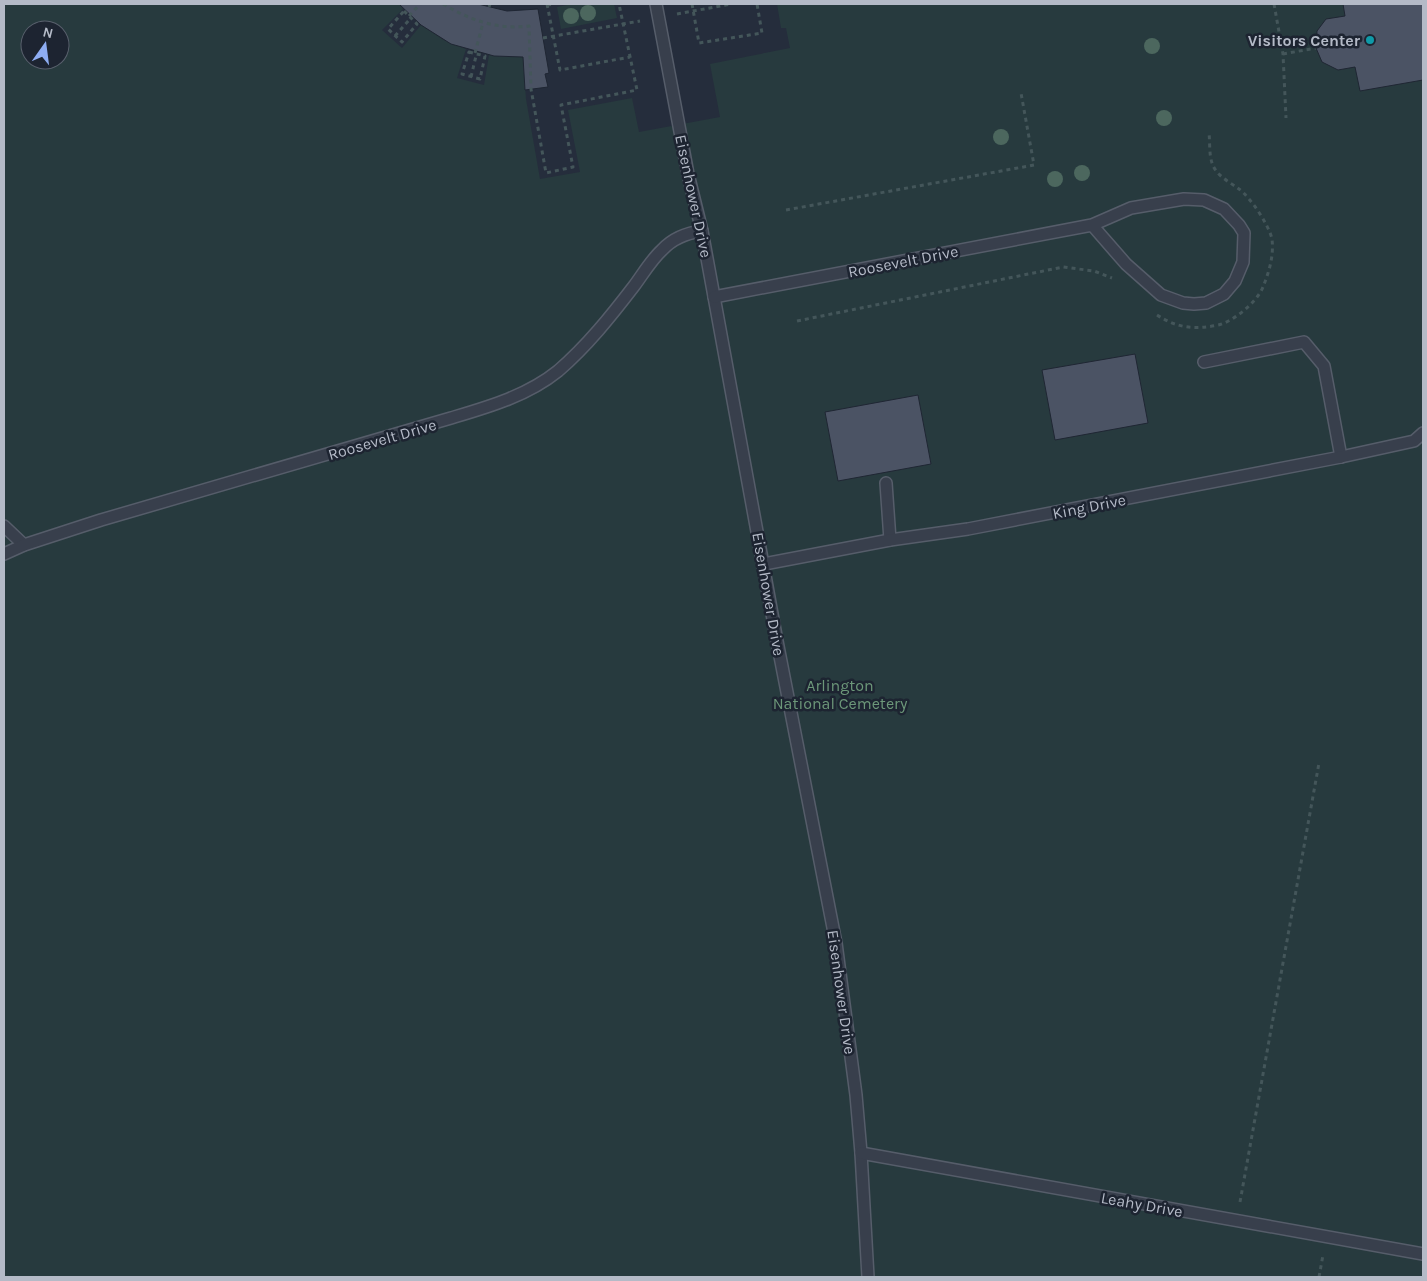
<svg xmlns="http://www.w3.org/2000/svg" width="1427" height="1281" font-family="Karla,sans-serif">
  <rect width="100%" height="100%" fill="#252d3c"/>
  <g fill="#273a3e" fill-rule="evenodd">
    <path d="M4 4H399L403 9 382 30 402 48 421 25 444 40 466 49 457 78 484 85 489 55 523 57 526 99 540 179 580 172 568 110 632 98 639 132 720 117 710 64 790 48 786 28H781L777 4H1423V1277H4ZM30 30H60V60H30Z"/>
    <polygon points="572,4 614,4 617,18 561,29 557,7"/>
  </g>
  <g fill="#4b5364" stroke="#1f2633">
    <polygon points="399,4 478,4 507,11 538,9 549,73 545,74 548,87 525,90 523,57 494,56 451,44 421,25"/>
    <polygon points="1343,4 1423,4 1423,80 1360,91 1355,67 1338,70 1322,62 1316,48 1317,31 1326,19 1345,16"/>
    <polygon points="1135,354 1148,423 1055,440 1042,370"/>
    <polygon points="918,395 931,464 838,481 825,412"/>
  </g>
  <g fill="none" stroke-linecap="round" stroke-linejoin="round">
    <g stroke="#565d6a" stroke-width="14">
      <g id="service">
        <polyline points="656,4 688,174 702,231 777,641 836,943 856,1095 861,1153 868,1277"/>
        <polyline points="714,297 1092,225 1131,208 1184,199 1204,200 1224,209 1239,225 1244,233 1243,262 1235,281 1224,294 1206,303 1194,304 1183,303 1161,295 1126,264 1092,225"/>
        <polyline points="1204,362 1304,342 1324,366 1341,457"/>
        <polyline points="886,483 890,540"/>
        <polyline points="4,526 24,545"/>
        <path d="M4 554 24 545 101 520 451 418C488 407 527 396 558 371 587 346 611 316 634 286 643 274 651 260 662 250 673 238 686 233 702 231"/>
        <polyline points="764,564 890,540 968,529 1341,457 1414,441 1423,433"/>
        <polyline points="861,1153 1423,1254"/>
      </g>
    </g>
    <g stroke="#44565a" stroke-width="3" stroke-dasharray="4 4" stroke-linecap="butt">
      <path d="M443 4C470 20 497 30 529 26L531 89 546 173 573 167 561 105 637 90 619 4"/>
      <polyline points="547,4 560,70 630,57"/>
      <polyline points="692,4 699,43 762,33 757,4"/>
      <polyline points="1274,4 1283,54 1286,118"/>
      <polyline points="547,5 554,4"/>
      <polyline points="489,7 490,4"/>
      <polygon points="404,11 417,24 402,42 388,29"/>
      <polyline points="677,14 731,4"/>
      <polyline points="409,16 420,4"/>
      <polyline points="395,36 409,20"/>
      <polyline points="543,38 640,21"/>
      <polygon points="469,52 485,56 480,79 462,74"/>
      <polyline points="475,53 483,23"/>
      <polyline points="1283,54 1316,48"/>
      <polyline points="471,77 476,56"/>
      <polyline points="786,210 1034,165 1021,93"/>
      <path d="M1157 315C1177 328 1194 330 1218 325 1233 322 1257 302 1263 287 1269 272 1274 256 1272 239 1269 225 1250 197 1239 189 1230 182 1216 176 1212 163 1209 154 1210 142 1209 133"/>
      <polyline points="797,321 1063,267 1094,271 1112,278"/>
      <polyline points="1240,1202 1319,763"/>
      <polyline points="1319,1277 1323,1255"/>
    </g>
    <use href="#service" stroke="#383f4c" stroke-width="11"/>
  </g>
  <g fill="#4c675e">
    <circle cx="588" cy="13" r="8"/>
    <circle cx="571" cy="16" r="8"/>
    <circle cx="1152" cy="46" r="8"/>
    <circle cx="1164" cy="118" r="8"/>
    <circle cx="1001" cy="137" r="8"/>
    <circle cx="1082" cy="173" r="8"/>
    <circle cx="1055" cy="179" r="8"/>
  </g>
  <circle fill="#0f9aa8" stroke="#1d2431" stroke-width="2" cx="1370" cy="40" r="5"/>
  <g text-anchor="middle" stroke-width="5" stroke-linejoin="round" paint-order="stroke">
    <g font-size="16" font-weight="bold" fill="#b4bac7" stroke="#1d2431" text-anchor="end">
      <text x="1360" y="46">Visitors Center</text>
    </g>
    <g font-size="16" fill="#b4bac7" stroke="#1d2431">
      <text transform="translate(694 196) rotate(78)" y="6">Eisenhower Drive</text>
      <text transform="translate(903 261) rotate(-11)" y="6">Roosevelt Drive</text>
      <text transform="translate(382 439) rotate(-16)" y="6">Roosevelt Drive</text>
      <text transform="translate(1089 506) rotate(-11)" y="6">King Drive</text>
      <text transform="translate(769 594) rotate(80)" y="6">Eisenhower Drive</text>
      <text transform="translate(842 992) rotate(82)" y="6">Eisenhower Drive</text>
      <text transform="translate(1142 1204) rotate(10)" y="6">Leahy Drive</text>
    </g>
    <g font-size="16" fill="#6c9779" stroke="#1d2431">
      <text x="840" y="691">Arlington<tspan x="840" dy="18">National Cemetery</tspan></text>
    </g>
  </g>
  <rect width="1427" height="1281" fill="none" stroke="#b4bac7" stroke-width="10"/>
  <g transform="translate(45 45) rotate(14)"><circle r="24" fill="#1d2431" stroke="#59606d"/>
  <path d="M0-4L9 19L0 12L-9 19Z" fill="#8eadf3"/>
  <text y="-8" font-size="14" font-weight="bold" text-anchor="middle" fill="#b4bac7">N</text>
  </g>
</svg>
